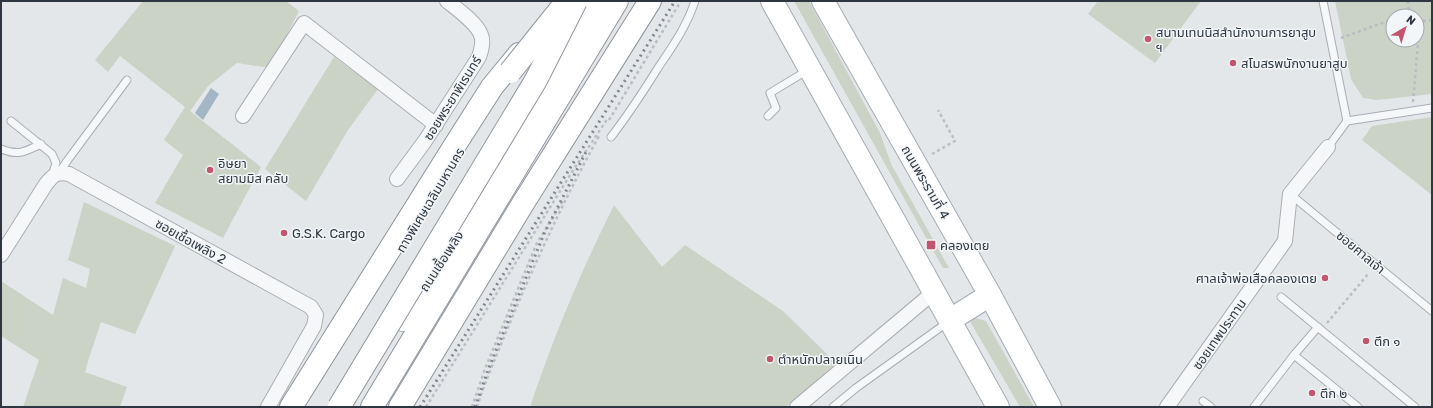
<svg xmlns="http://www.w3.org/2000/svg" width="1433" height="408" font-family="Rubik,'Noto Sans Thai',sans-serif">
  <rect width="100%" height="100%" fill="#e4e7ea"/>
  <g fill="#cad3c6" fill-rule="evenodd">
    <polygon points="143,1 286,1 299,11 270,68 237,63 208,86 190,111 261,167 223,238 155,203 183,155 164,140 185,107 120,56 108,72 95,60"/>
    <polygon points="794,1 809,1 880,133 892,166 949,268 943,268"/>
    <polygon points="1098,1 1201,1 1155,63 1088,14"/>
    <path d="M1335 1H1432V94L1377 100 1363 98 1351 79ZM1393 16H1417V40H1393Z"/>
    <polygon points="334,57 378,89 348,130 306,201 265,169"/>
    <polygon points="1432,117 1432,195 1362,140 1372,126"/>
    <polygon points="84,202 175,246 135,334 101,322 89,358 85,372 127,387 120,407 23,407 39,360 1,336 1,281 53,315 63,278 86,288 90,269 68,260"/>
    <path d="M614 205 662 267 685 245 783 311 836 363 786 407H530C553 338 581 271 614 205Z"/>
    <polygon points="972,317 986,321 1034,407 1020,407 968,318"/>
  </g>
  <polygon fill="#a3b6c6" points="211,88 219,94 203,120 195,113"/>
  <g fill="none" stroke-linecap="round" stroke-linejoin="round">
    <g stroke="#a9aeb4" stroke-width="9">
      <g id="lane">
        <polyline points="1323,1 1347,121"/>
        <polyline points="768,116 776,108 770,93 808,70"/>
        <polyline points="11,121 52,154 56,163 52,176"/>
        <path d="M611 137C628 115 643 92 658 68 672 47 687 26 695 1"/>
        <polyline points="1328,147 1347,121 1432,108"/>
        <path d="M1 149C19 156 24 152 41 144"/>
        <polyline points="59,173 67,161 127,80"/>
        <polyline points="1290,194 1432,311"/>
        <polyline points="1281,297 1415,407"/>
        <polyline points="1294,355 1358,407"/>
        <polyline points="1203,401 1211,407"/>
        <polyline points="833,407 856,388 948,322"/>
        <polyline points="1254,407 1294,355 1318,327"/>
      </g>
    </g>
    <g stroke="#a9aeb4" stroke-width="16">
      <g id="street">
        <polyline points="243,116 304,23 436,125"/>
        <path d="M397 179 425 141 479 57C481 51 484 42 481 35 477 23 457 9 447 1"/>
        <path d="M1 255 46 184C54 174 57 172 69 174L311 307 316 315 314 326 268 407"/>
        <polyline points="797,407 934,292"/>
        <polyline points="1167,407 1285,241 1290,194 1328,147"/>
      </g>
    </g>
    <g stroke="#a9aeb4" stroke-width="22">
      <polyline id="secondary" points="403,321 533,117 597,1"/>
    </g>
    <g stroke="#a4acb5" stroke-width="24">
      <g id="primary">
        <polyline points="772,1 998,407"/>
        <polyline points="823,1 990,295 1050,407"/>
        <polyline points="950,320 990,295"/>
      </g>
    </g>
    <g stroke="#8d95a0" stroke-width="24">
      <g id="highway">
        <polyline points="291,407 455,145 492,87 519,54"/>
        <polyline points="372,407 617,1"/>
        <polyline points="400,407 522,205 650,1"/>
      </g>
    </g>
    <g stroke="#babdc2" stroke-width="2.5" stroke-dasharray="3 3" stroke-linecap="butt">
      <polyline points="1408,1 1408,7 1413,16"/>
      <polyline points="1401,16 1410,12"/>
      <polyline points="1417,19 1426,21 1432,20"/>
      <polyline points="1341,38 1393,19"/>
      <polyline points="1413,102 1420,20"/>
      <polyline points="609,120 681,1"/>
      <polyline points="932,154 955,141 938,110"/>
      <polyline points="1327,323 1369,273"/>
      <polyline points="84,406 84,407"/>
      <polyline points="426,407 572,172 608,118"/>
      <polyline points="472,407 485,369 536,245 564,199"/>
      <path d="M477 407C486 379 498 352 509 325 536 260 565 198 599 136"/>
    </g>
    <use href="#lane" stroke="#f6f7f9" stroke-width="7"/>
    <use href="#street" stroke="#f6f7f9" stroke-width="14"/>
    <use href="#secondary" stroke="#fff" stroke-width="20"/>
    <use href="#primary" stroke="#fff" stroke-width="22"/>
    <use href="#highway" stroke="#fff" stroke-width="22"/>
    <g stroke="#7f8792" stroke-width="3" stroke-dasharray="2 4" stroke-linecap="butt">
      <polyline points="420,407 675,1"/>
      <polyline points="475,407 490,365 544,234 587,150"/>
    </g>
    <g stroke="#8d95a0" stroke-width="24" stroke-linecap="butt">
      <g id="highway-bridge">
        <polyline points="510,72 563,6"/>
        <polyline points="339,407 536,80 576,1"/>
      </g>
    </g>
    <use href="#highway-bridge" stroke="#fff" stroke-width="22"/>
  </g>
  <g fill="#c2566e" stroke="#f3f6f8" stroke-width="1.5">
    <circle cx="1148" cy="39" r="4"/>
    <circle cx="1233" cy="63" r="4"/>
    <circle cx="210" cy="170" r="4"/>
    <circle cx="284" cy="233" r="4"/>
    <rect x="926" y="240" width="10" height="10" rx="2"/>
    <circle cx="1325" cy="278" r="4"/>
    <circle cx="1366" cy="341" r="4"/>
    <circle cx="770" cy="359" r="4"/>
    <circle cx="1312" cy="393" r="4"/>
  </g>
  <g text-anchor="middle" stroke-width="3" stroke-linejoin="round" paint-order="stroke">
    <g font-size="13" fill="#2d3641" stroke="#f3f6f8" text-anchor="start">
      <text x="1156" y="37">สนามเทนนิสสำนักงานการยาสูบ<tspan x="1156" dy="15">ฯ</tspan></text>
      <text x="1241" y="68">สโมสรพนักงานยาสูบ</text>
      <text x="218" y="168">อิษยา<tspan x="218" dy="15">สยามมิส คลับ</tspan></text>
      <text x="292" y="238">G.S.K. Cargo</text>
      <text x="940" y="250">คลองเตย</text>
      <text x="1317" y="283" text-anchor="end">ศาลเจ้าพ่อเสือคลองเตย</text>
      <text x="1374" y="346">ตึก ๑</text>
      <text x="778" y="364">ตำหนักปลายเนิน</text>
      <text x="1320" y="398">ตึก ๒</text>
    </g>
    <g font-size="13" fill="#2d3641" stroke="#f3f6f8">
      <text transform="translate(452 98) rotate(-58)" y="5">ซอยพระยาพิเรนทร์</text>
      <text transform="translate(926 182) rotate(60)" y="5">ถนนพระรามที่ 4</text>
      <text transform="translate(430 200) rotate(-59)" y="5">ทางพิเศษเฉลิมมหานคร</text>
      <text transform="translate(191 241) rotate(29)" y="5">ซอยเชื้อเพลิง 2</text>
      <text transform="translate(1361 252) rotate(40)" y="5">ซอยศาลเจ้า</text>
      <text transform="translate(441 261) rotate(-57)" y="5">ถนนเชื้อเพลิง</text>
      <text transform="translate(1219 334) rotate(-55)" y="5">ซอยเทพประทาน</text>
    </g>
  </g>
  <rect width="1433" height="408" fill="none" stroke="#2d3641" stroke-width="4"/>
  <g transform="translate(1405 28) rotate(38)"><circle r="19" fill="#f3f6f8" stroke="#a4a9af"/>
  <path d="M0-3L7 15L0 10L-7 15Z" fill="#c2566e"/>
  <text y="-6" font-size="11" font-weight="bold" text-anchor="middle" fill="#2d3641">N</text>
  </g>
</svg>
